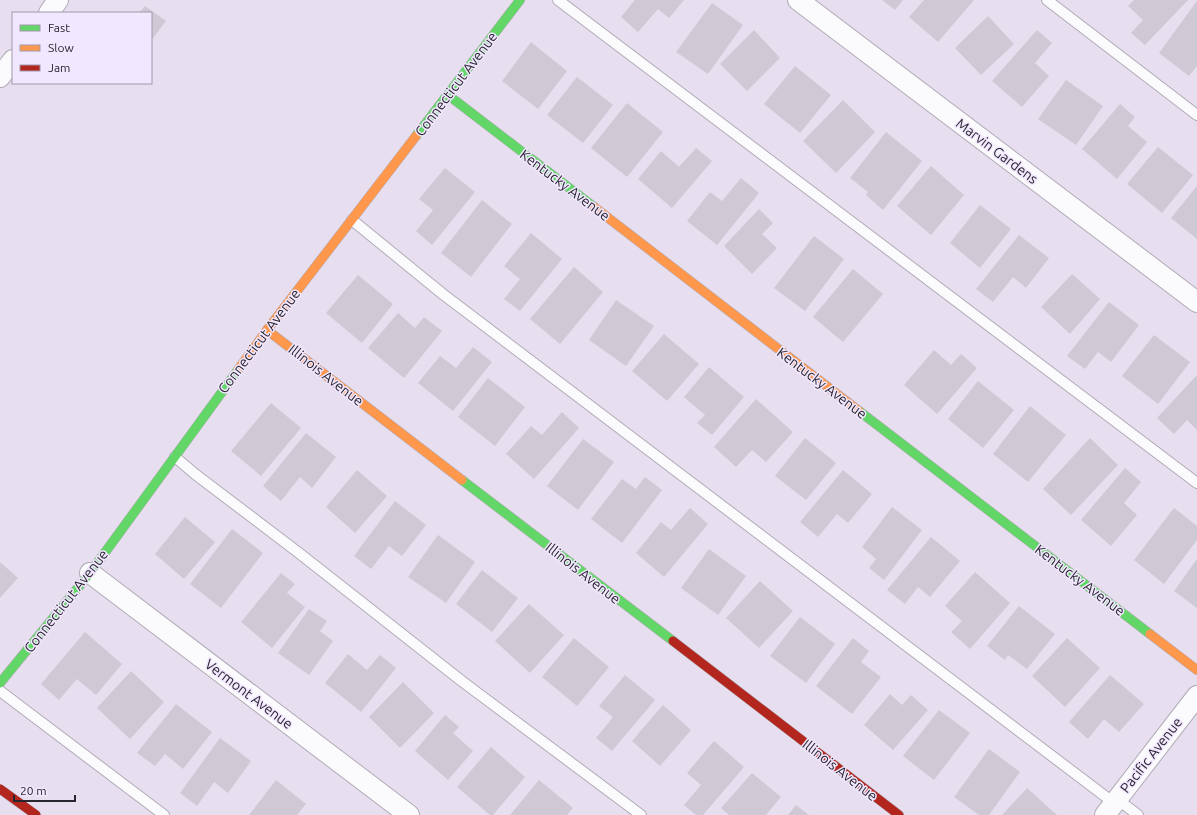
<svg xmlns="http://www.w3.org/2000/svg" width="1197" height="815" font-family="Ubuntu,sans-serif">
  <rect width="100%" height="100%" fill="#e7dfef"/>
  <g fill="#cfc9d5">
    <polygon points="635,0 684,0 669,18 658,9 638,32 621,17"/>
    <polygon points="882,0 903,0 895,10"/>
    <polygon points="924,0 974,0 938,42 909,17"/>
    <polygon points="1134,0 1188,0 1145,45 1131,33 1143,20 1128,6"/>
    <polygon points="1197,1 1197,66 1189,76 1159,53"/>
    <polygon points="712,3 743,25 708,74 676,52"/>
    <polygon points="145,6 166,21 151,41 151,13 139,13"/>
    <polygon points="988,16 1014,44 981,75 955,48"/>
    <polygon points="754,30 780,58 747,91 720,64"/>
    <polygon points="1037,30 1052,43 1035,63 1049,76 1022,107 992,81"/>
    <polygon points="531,42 567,71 538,109 502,81"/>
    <polygon points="795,66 831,95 800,133 764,104"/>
    <polygon points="577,77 613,105 583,143 547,115"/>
    <polygon points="1066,80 1103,106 1076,145 1038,119"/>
    <polygon points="843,100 875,132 836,173 803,141"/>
    <polygon points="627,103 663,132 627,177 591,148"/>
    <polygon points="1120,104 1135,117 1128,126 1147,142 1117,179 1082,149"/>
    <polygon points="886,132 922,161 883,210 866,195 868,192 850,178"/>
    <polygon points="1158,147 1193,175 1162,213 1127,184"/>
    <polygon points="696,148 712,161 672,208 638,179 661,151 679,167"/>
    <polygon points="931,166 964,195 931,235 897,206"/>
    <polygon points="445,168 475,192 432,245 416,231 433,210 419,199"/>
    <polygon points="741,178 759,193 717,245 687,221 710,192 722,201"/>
    <polygon points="1197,186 1197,239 1171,218"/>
    <polygon points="482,200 512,224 471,277 441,253"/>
    <polygon points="980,205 1011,229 980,268 950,243"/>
    <polygon points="759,209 773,223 762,234 777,248 752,274 724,246"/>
    <polygon points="531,233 562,259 520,311 504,299 520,279 504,266"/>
    <polygon points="1019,235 1049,258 1026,288 1013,277 993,302 976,289"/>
    <polygon points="814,236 844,259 805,311 774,288"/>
    <polygon points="574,267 603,292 560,344 530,319"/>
    <polygon points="853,269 883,294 843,342 813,317"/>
    <polygon points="1072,274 1100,299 1070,334 1041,307"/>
    <polygon points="358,275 393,304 362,343 326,313"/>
    <polygon points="616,300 654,326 626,366 589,340"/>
    <polygon points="1109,302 1139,325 1111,362 1098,352 1085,369 1067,356"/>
    <polygon points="398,313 415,328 424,317 442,331 404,378 368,348"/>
    <polygon points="664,334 699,364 667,401 632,371"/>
    <polygon points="1154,335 1190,362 1158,404 1122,376"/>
    <polygon points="473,347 492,362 453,411 418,383 440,356 456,368"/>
    <polygon points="934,350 951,365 961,354 977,368 937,414 904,385"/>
    <polygon points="709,367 744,397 712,435 697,423 705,415 684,397"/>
    <polygon points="1197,375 1197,430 1187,420 1174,434 1157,418"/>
    <polygon points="488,378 525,407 495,446 458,417"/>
    <polygon points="978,381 1014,410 983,448 948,419"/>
    <polygon points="756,399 793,432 766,462 752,450 736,467 714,447"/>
    <polygon points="271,403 301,428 261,476 231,451"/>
    <polygon points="1030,406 1066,435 1028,482 993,454"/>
    <polygon points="562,412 579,428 534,479 506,454 531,426 542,435"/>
    <polygon points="306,433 336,457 312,488 300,477 281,501 263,486"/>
    <polygon points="805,438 836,463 806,500 775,476"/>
    <polygon points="1090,438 1118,465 1071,515 1043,489"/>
    <polygon points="583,439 614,462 578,510 547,486"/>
    <polygon points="1125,468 1141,482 1124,503 1137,515 1111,546 1081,520"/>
    <polygon points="357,470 387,496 355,533 326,507"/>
    <polygon points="843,470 872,494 848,523 837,514 818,537 800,522"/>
    <polygon points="645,477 662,490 622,543 591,519 622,479 636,489"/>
    <polygon points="395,501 426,525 402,556 389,546 371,569 354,556"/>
    <polygon points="892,507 922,530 884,580 869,568 876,559 862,547"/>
    <polygon points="690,508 708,524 664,577 636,553 661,522 671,530"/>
    <polygon points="1174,508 1197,526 1197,540 1164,584 1134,560"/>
    <polygon points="185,517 215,542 184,579 155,554"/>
    <polygon points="232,529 263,553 221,608 190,584"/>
    <polygon points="438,535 475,562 446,603 408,577"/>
    <polygon points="931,537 960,561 930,597 918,587 905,604 887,590"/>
    <polygon points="709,549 746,576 718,615 681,588"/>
    <polygon points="1197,559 1197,608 1174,591"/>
    <polygon points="0,562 18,578 0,598"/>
    <polygon points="482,570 518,598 492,632 456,604"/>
    <polygon points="975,572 1010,603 970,649 951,632 962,621 945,606"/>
    <polygon points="281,573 295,584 287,593 305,607 272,648 241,622"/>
    <polygon points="760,581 793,611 759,648 726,618"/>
    <polygon points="529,604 564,635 530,673 495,641"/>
    <polygon points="1019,606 1055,634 1027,669 1008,655 1005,660 987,646"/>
    <polygon points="309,609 327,621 320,631 333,641 309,675 278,653"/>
    <polygon points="800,617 835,644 806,683 770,656"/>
    <polygon points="85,632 122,664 96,695 77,679 59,700 41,684"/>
    <polygon points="574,638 609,667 577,706 542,677"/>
    <polygon points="853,638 869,651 861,662 881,677 852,714 816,686"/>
    <polygon points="1067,638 1100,668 1065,707 1032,676"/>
    <polygon points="348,654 367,670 380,655 396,668 361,712 325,683"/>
    <polygon points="131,671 164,702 130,739 97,708"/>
    <polygon points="625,675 655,700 612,751 596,738 613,717 599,706"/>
    <polygon points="1110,675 1144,704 1119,732 1104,719 1088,739 1069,722"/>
    <polygon points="403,682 434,713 400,748 369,717"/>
    <polygon points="890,694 902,705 911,695 928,710 893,750 864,725"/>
    <polygon points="176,704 212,732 183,769 165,754 155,766 137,753"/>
    <polygon points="663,705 691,730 660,766 632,741"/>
    <polygon points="939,710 970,733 934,780 903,756"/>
    <polygon points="445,715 459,727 453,733 473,751 448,780 415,751"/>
    <polygon points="220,738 251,761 228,793 214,782 197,806 180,793"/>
    <polygon points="714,741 744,767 703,815 696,815 684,805 701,785 687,773"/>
    <polygon points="491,747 525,777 493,815 490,815 457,787"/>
    <polygon points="989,749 1020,772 989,815 979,815 954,797"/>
    <polygon points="752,773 781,797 766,815 729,815 721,808"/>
    <polygon points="276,780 306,804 297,815 249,815"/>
    <polygon points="539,780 573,808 567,815 510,815"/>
    <polygon points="1027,788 1057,815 1002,815"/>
    <polygon points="796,805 809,815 788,815"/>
  </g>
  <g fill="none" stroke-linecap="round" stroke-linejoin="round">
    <g stroke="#b1abb7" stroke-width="12">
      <g id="lane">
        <polyline points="558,0 1197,483"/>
        <polyline points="1047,0 1197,115"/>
        <polyline points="352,220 444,295 1114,803"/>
        <polyline points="175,457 195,474 299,553 463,682 641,815"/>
        <polyline points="0,691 164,815"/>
        <polyline points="1117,799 1138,815"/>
      </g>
    </g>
    <g stroke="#b1abb7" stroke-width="22">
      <g id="street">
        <polyline points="798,0 1197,302"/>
        <polyline points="49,13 58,0"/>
        <polyline points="0,77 13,60"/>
        <polyline points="90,573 409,815"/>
        <polyline points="1105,815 1197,696"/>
      </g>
    </g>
    <g stroke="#b1abb7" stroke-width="10">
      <g id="fast">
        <polyline points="448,95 594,207"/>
        <polyline points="416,136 520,0"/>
        <polyline points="859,411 1150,634"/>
        <polyline points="462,480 673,641"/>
        <polyline points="0,683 90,573 238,370"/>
      </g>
    </g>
    <g stroke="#b1abb7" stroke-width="10">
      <g id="slow">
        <polyline points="594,207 859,411"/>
        <polyline points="267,330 462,480"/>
        <polyline points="238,370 267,330 416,136"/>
        <polyline points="1150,634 1197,670"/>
      </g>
    </g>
    <g stroke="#b1abb7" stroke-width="10">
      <g id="jam">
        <polyline points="673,641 899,815"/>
        <polyline points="0,789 36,815"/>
      </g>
    </g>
    <use href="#lane" stroke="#fbfafd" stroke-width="10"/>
    <use href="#street" stroke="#fbfafd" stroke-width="20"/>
    <use href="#fast" stroke="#63d668" stroke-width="9"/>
    <use href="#slow" stroke="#ff974d" stroke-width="9"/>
    <use href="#jam" stroke="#b3261e" stroke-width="9"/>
  </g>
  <g text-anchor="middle" stroke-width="3" stroke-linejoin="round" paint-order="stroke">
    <g font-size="14" fill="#29252f" stroke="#f1e7fe">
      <text transform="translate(456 84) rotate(-53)" y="5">Connecticut Avenue</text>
      <text transform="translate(997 151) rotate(37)" y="5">Marvin Gardens</text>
      <text transform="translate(565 185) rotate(37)" y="5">Kentucky Avenue</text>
      <text transform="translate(259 341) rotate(-53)" y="5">Connecticut Avenue</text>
      <text transform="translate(326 375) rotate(38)" y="5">Illinois Avenue</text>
      <text transform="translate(822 383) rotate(37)" y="5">Kentucky Avenue</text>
      <text transform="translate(583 573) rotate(38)" y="5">Illinois Avenue</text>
      <text transform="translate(1080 580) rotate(37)" y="5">Kentucky Avenue</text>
      <text transform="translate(66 601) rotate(-52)" y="5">Connecticut Avenue</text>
      <text transform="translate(249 694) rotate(37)" y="5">Vermont Avenue</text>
      <text transform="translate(1151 755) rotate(-52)" y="5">Pacific Avenue</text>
      <text transform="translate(840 770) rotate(38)" y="5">Illinois Avenue</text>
    </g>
  </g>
  <rect x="12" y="12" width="140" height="72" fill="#f1e7fe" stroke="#a199ab"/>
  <rect x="20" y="25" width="20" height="6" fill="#63d668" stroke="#a199ab"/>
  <text x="48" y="32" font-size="12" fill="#29252f">Fast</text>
  <rect x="20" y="45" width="20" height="6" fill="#ff974d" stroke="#a199ab"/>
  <text x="48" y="52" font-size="12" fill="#29252f">Slow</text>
  <rect x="20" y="65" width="20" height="6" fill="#b3261e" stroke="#a199ab"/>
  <text x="48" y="72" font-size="12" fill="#29252f">Jam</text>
  <path d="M14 795v6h61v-6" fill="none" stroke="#29252f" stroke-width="2"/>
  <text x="20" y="795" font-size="12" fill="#29252f" stroke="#f1e7fe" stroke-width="3" paint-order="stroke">20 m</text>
</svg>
